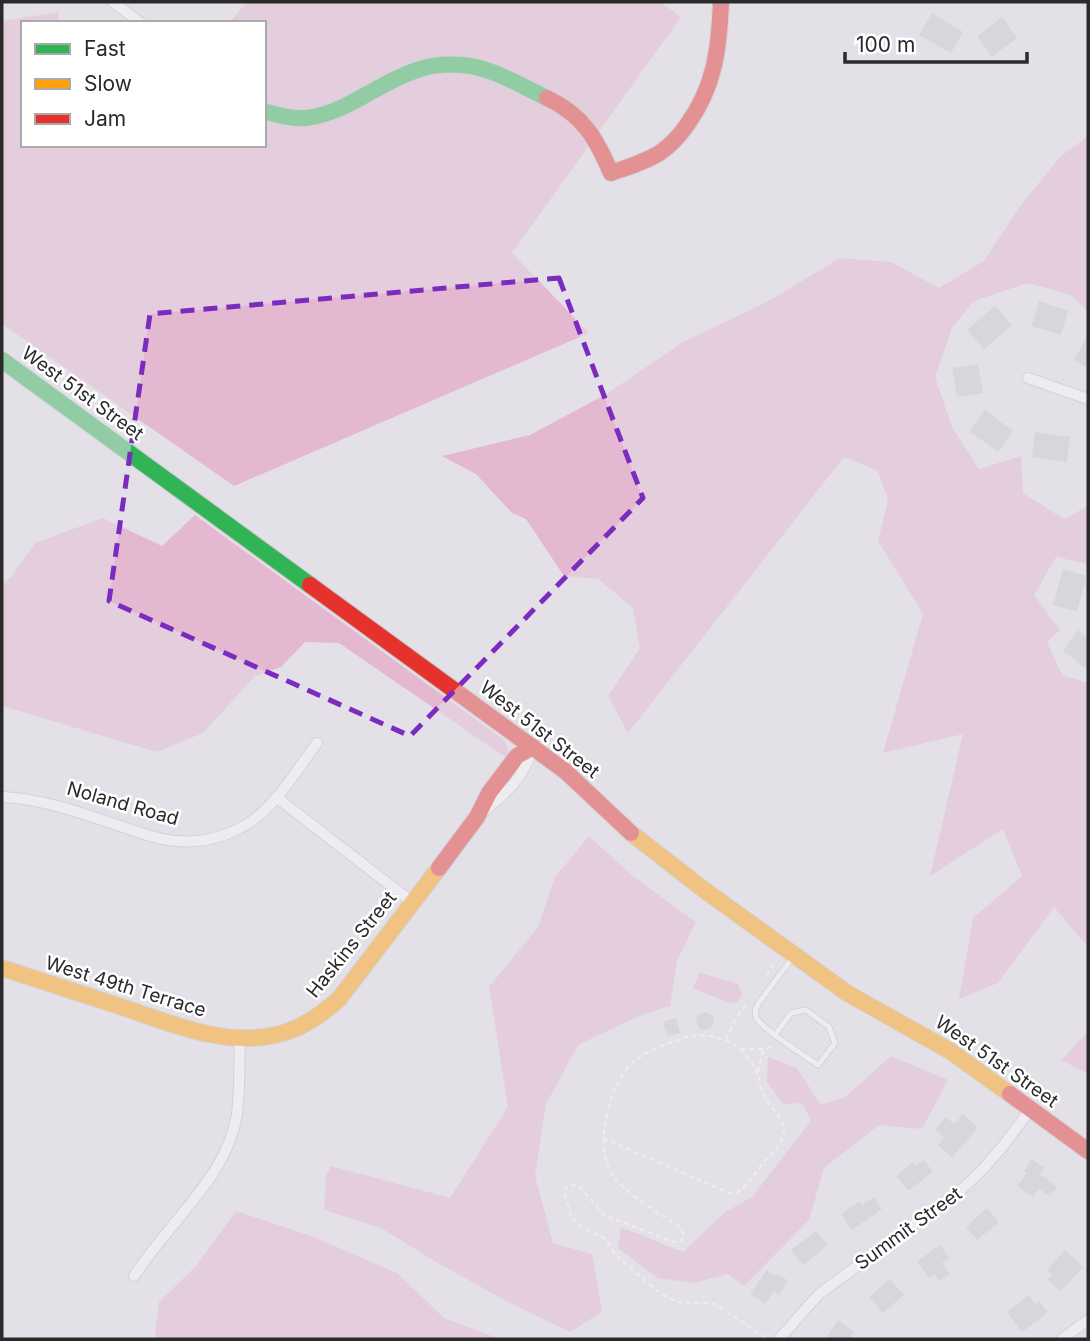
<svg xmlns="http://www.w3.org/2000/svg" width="1090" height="1341" font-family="Inter,sans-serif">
  <rect width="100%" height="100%" fill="#e3e0e8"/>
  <g fill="#e4b8d1">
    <polygon points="247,2 661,2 681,17 512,253 589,333 234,486 2,324 2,21 59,12 58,23 23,23 23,145 264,145 264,23 229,23"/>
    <polygon points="1088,136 1088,311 1071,295 1028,283 974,301 952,328 935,377 952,427 979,469 1021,456 1023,493 1064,519 1088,506 1088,564 1056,557 1034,595 1060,630 1047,642 1062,675 1088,683 1088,947 1054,907 998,983 959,999 973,918 1022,876 1003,829 930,876 963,734 883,753 923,614 878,541 888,500 878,471 844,457 628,733 608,696 640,648 633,608 598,579 564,576 526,519 512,513 476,474 442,456 530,435 608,393 683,342 767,302 840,258 891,262 939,288 984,261 1021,205 1060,157"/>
    <polygon points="195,515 504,740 509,753 508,759 339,643 305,642 281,667 255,676 203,733 157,752 2,706 2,584 12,576 35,543 103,518 162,546"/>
    <polygon points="589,836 635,878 696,922 677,961 670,1006 641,1015 578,1045 546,1104 535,1176 553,1243 592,1254 602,1312 570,1332 512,1304 436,1262 381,1228 324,1210 326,1176 331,1166 450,1198 508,1107 489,987 538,927 555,877"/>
    <path d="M700 972C714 978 724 979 738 984L742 995 737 1002 729 1003 693 988Z"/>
    <polygon points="1088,1032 1088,1074 1061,1060"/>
    <polygon points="891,1056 948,1080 922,1129 879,1125 824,1168 809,1220 744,1286 728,1274 693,1283 658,1278 618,1248 621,1227 683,1252 724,1213 752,1197 811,1121 802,1103 783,1104 767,1082 768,1057 797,1068 820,1104 844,1098"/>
    <polygon points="236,1211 314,1237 397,1273 444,1318 500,1339 158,1339 155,1332 159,1302 196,1266"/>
  </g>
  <g fill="#cac7cd">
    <polygon points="932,13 963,32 951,53 919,35"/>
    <polygon points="1002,17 1017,38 992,57 977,36"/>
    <polygon points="1039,301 1068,311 1061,335 1032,326"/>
    <polygon points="995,306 1012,325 984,349 967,330"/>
    <polygon points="1088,335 1088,368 1074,360"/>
    <polygon points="978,364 983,393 957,397 952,368"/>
    <polygon points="985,410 1013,431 998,452 969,431"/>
    <polygon points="1035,432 1070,437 1067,462 1032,457"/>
    <polygon points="1063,569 1087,576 1077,611 1053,605"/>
    <polygon points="1078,630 1088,638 1088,670 1063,651"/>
    <circle cx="705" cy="1021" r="9"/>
    <polygon points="676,1018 680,1033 668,1036 663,1022"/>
    <polygon points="963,1114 978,1128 952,1157 938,1145 944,1138 935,1130 946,1117 954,1124"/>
    <polygon points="1032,1159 1044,1168 1040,1174 1057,1187 1049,1196 1039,1189 1033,1197 1017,1186 1027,1173 1024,1171"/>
    <polygon points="924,1160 933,1172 908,1191 896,1176 913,1162 916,1166"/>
    <polygon points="874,1197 882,1209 852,1230 841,1214 860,1201 862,1205"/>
    <polygon points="987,1208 999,1222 977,1240 966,1227"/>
    <polygon points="816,1231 828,1245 803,1265 791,1250"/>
    <polygon points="940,1245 949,1258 942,1263 950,1274 939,1281 935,1274 929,1278 917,1261"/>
    <polygon points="1065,1250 1083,1267 1061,1291 1048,1280 1052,1275 1047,1270"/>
    <polygon points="767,1270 775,1276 777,1273 788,1281 779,1295 774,1291 765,1304 750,1294"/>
    <polygon points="890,1279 904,1295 883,1313 869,1297"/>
    <polygon points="1029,1295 1035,1304 1039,1301 1048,1312 1022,1332 1007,1312"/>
    <polygon points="838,1320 854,1332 849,1339 825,1339"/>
  </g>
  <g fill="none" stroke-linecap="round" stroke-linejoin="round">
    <g stroke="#c0c1c2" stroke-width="7">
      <path id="lane" d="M775 1035 791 1013 806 1010 829 1027 835 1043 818 1065C807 1057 759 1027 756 1017 754 1011 757 1006 760 1001L793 957"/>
    </g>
    <g stroke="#c0c1c2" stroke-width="12">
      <g id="street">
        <polyline points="113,2 141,23"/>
        <polyline points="1028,378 1088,399"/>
        <path d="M2 797C43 799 82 813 120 826 139 832 158 840 177 841 210 844 246 831 269 806 287 788 301 764 317 743"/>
        <polyline points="276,797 412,902"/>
        <path d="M482 813C507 792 523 780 533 747"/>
        <path d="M134 1276C145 1260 157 1244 170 1229 198 1194 230 1160 237 1114 240 1090 239 1063 240 1039"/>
        <polyline points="779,1339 819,1294 961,1190 983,1169 1003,1146 1030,1110"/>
        <polyline points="1062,1339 1088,1320"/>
      </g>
    </g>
    <g stroke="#c0c1c2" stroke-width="18">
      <g id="fast">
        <path d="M264 111C278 115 291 119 306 118 348 113 380 81 420 69 433 65 449 64 462 65 492 67 521 86 547 98"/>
        <polyline points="2,360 310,585"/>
      </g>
    </g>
    <g stroke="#c0c1c2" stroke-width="18">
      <g id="slow">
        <polyline points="631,833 703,889 847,993 950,1051 1010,1094"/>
        <path d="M2 968C41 981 80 993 119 1006 168 1022 222 1047 275 1035 300 1030 320 1016 339 999L439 868"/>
      </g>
    </g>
    <g stroke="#c0c1c2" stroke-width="18">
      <g id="jam">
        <path d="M547 98C583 115 596 138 611 173 628 167 646 162 661 152 671 145 680 135 687 125 715 86 719 49 721 2"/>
        <polyline points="310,585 565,771 631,833"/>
        <polyline points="439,868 477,817 489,793 517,756 533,747"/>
        <polyline points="1010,1094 1088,1151"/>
      </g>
    </g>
    <g stroke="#fbfafc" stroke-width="2" stroke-dasharray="5 3.5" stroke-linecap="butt">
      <polyline points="767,975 776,960"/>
      <polyline points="726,1039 736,1018 748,1003"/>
      <polyline points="741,1049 763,1049 773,1047"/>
      <polyline points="758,1072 763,1050"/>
      <path d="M603 1138 727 1192 735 1194C747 1187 752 1177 760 1167 780 1142 797 1135 770 1105 762 1096 761 1086 758 1075 756 1067 743 1050 736 1046 724 1038 705 1033 690 1036 685 1037 680 1040 675 1041 656 1048 638 1054 625 1071 614 1086 610 1101 606 1120 602 1139 602 1159 613 1176 623 1192 664 1216 681 1228L684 1235 681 1241 673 1242 604 1215 580 1187 573 1185 566 1188 565 1195 572 1219 583 1228 604 1238 616 1255 651 1286 667 1297 678 1302 715 1304 766 1338"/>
    </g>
    <use href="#lane" stroke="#fbfafc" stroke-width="5"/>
    <use href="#street" stroke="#fbfafc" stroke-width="10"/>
    <use href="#fast" stroke="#30b455" stroke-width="16"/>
    <use href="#slow" stroke="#ff9f0a" stroke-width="16"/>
    <use href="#jam" stroke="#e5322d" stroke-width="16"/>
  </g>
  <path d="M0 0H1090V1341H0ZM559 278 643 498 410 736 109 601 150 314Z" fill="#e3e0e8" fill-opacity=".55" fill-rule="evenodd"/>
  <path fill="none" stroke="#7b2cbf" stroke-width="5" stroke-dasharray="14 9" stroke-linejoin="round" d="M559 278 643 498 410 736 109 601 150 314Z"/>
  <g text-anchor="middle" stroke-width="5" stroke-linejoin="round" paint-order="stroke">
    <g font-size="19" fill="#2a2a2a" stroke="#fff">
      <text transform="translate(83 393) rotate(36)" y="7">West 51st Street</text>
      <text transform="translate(540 729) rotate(38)" y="7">West 51st Street</text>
      <text transform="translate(123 803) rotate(16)" y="7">Noland Road</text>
      <text transform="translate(351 944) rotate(-51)" y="7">Haskins Street</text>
      <text transform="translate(126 986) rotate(17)" y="7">West 49th Terrace</text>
      <text transform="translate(997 1061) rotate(35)" y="7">West 51st Street</text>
      <text transform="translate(908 1228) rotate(-36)" y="7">Summit Street</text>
    </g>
  </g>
  <rect width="1090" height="1341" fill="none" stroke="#2a2a2a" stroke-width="7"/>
  <rect x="21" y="21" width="245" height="126" fill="#ffffff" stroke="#aaaaaa" stroke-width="2"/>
  <rect x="35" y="44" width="35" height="10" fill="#30b455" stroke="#aaaaaa" stroke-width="2"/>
  <text x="84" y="56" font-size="21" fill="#2a2a2a">Fast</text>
  <rect x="35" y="79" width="35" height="10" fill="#ff9f0a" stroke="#aaaaaa" stroke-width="2"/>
  <text x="84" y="91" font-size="21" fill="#2a2a2a">Slow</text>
  <rect x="35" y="114" width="35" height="10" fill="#e5322d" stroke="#aaaaaa" stroke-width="2"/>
  <text x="84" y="126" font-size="21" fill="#2a2a2a">Jam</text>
  <path d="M845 52v10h182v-10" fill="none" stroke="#2a2a2a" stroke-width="3.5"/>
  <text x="856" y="52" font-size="21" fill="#2a2a2a" stroke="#ffffff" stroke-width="5" paint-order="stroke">100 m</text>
</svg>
